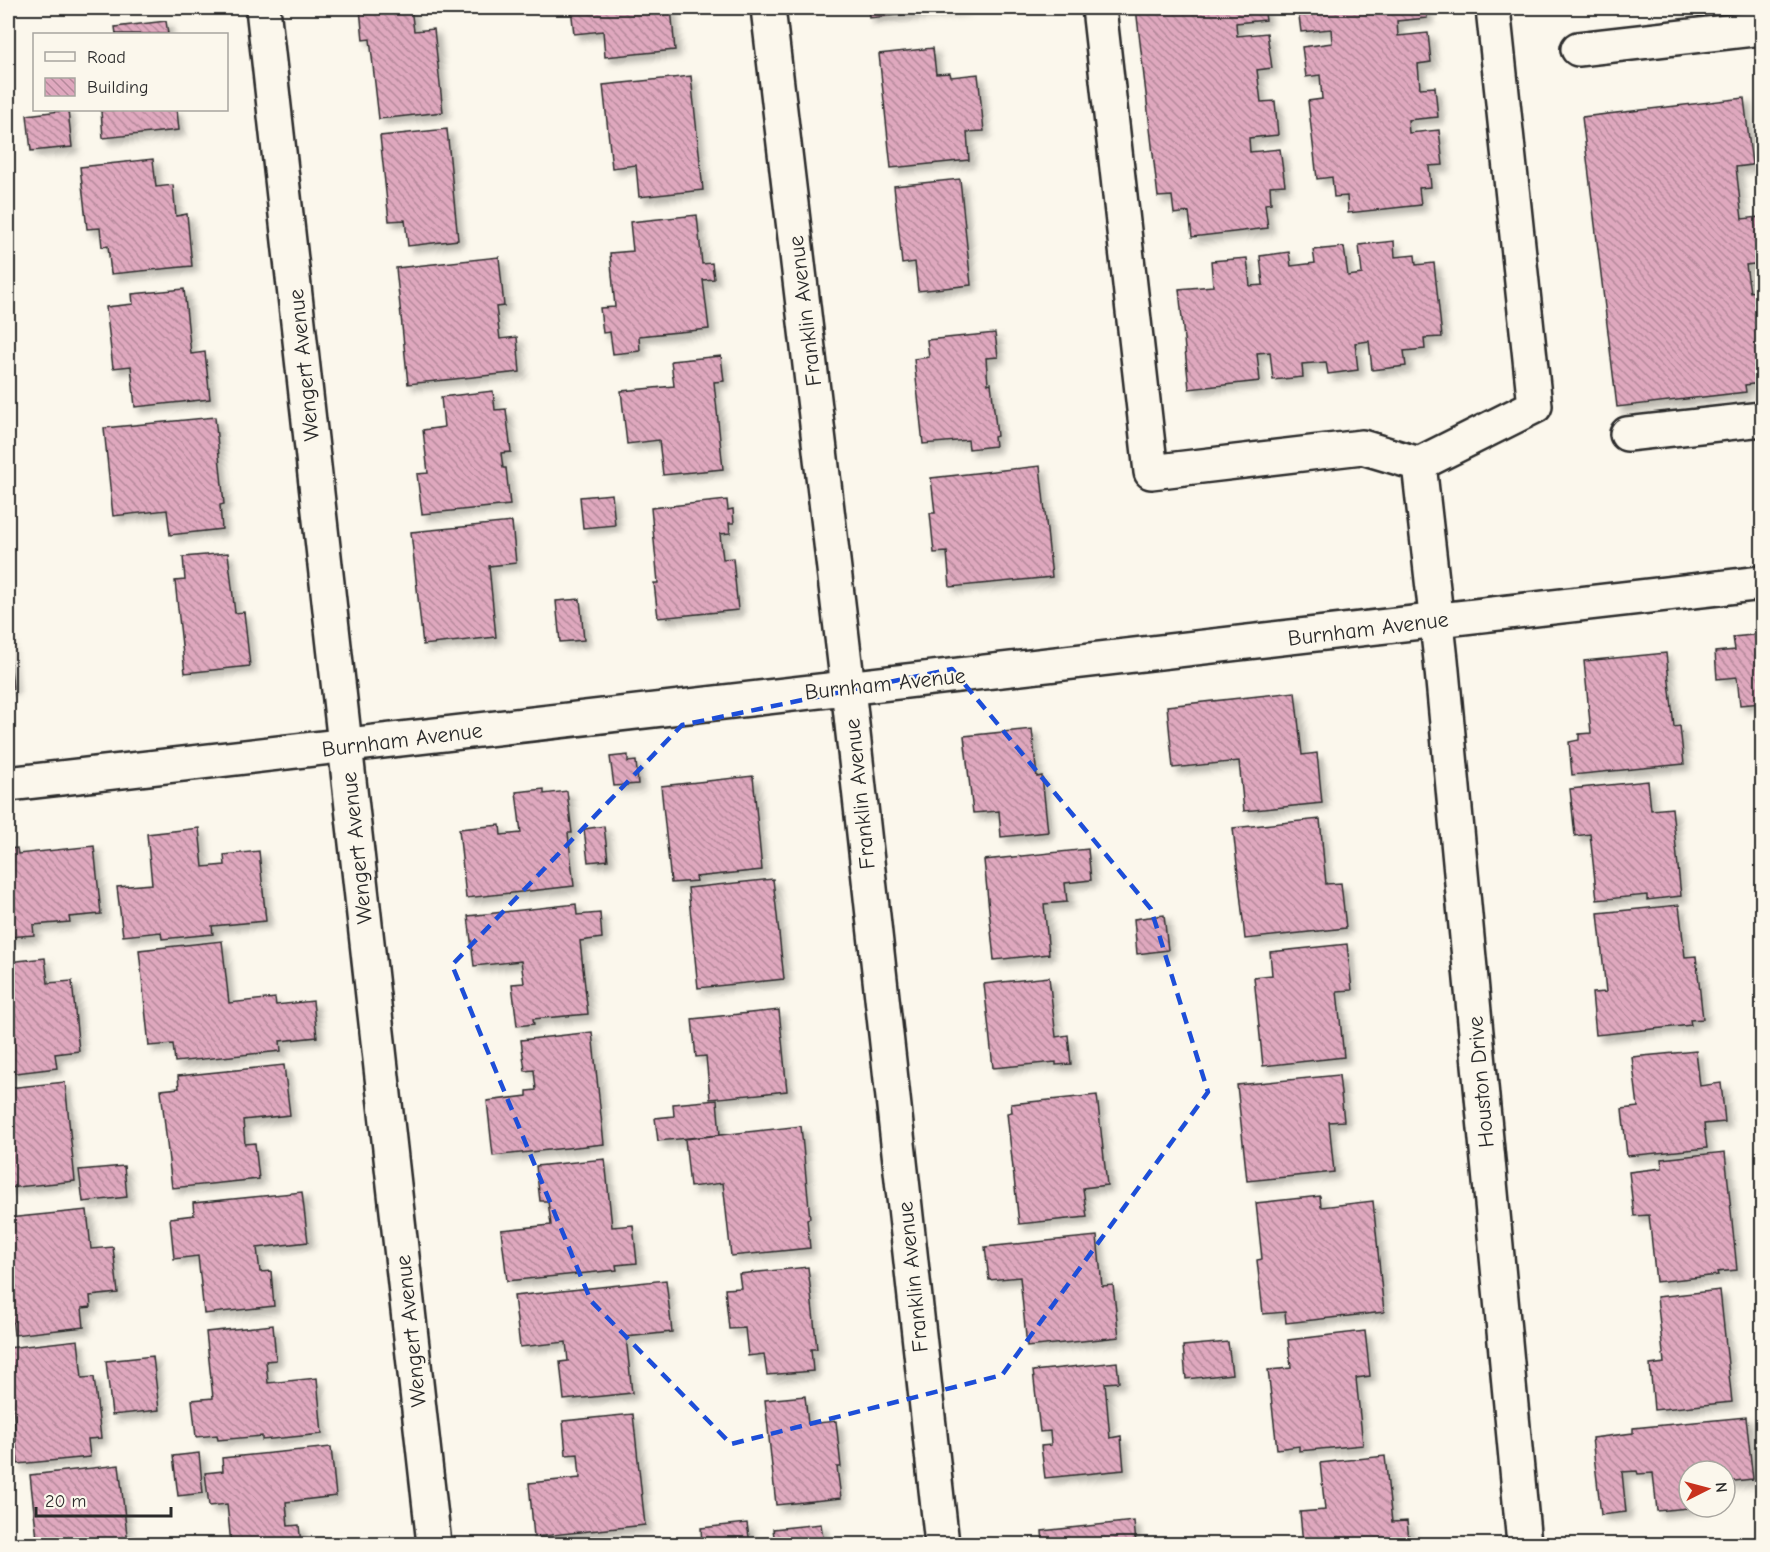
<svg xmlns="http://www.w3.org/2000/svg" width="1770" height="1552" font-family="'Comic Neue',sans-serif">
  <defs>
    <pattern id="building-back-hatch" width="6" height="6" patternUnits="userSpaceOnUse" patternTransform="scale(1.5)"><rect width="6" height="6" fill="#dfa8be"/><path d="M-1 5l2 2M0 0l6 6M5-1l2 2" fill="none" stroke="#b5899b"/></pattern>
    <filter id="shadow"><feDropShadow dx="5.5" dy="5.5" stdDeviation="3" flood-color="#0004"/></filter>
  </defs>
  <rect width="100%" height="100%" fill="#fbf7ec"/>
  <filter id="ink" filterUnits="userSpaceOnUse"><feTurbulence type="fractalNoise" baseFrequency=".0167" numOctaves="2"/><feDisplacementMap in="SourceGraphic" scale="12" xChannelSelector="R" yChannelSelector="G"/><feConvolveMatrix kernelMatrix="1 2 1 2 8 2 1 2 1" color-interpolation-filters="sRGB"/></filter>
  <g filter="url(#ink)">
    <g fill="url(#building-back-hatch)" stroke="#2b2b2b" stroke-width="1.5" filter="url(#shadow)">
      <polygon points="372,8 411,8 414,31 434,29 443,112 379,119 370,39 363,40 360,9"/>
      <polygon points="571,8 671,8 675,50 605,57 603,31 574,34"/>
      <polygon points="868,8 965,8 869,18"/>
      <polygon points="1136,8 1264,8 1266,20 1236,23 1237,36 1267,33 1272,68 1257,70 1261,102 1275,101 1278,135 1249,138 1250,152 1280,149 1285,185 1270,186 1271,203 1265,204 1268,228 1192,237 1189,212 1174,214 1172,196 1158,197"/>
      <polygon points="1298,8 1426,8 1427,18 1397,21 1398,36 1428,33 1431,62 1418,64 1420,88 1435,87 1438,117 1408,120 1409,133 1439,130 1443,165 1429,166 1431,187 1419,188 1421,205 1348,213 1347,196 1334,197 1332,177 1317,179 1308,101 1322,99 1320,75 1306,77 1302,47 1332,43 1331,29 1301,32"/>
      <polygon points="166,21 168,34 116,34 115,27"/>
      <polygon points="933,48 936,74 950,73 951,77 978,74 984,131 967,132 969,160 891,168 879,54"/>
      <polygon points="691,76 703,190 639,197 636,165 612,168 603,85"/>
      <polygon points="1744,98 1752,165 1736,167 1742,219 1759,217 1762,263 1746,265 1750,292 1762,290 1762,383 1745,385 1746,392 1617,407 1582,117"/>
      <polygon points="68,110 72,147 31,151 27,115"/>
      <polygon points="99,110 177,110 179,130 103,138 101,111"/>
      <polygon points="447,129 458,240 408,246 405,220 389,221 380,136"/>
      <polygon points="153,159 156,187 173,185 176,216 187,214 192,266 111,274 108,246 102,247 100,228 87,229 80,167"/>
      <polygon points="960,179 971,285 918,291 915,262 902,264 894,186"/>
      <polygon points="697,215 702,264 712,263 714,279 703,280 709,329 639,336 640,351 613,354 610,332 603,333 600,308 615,307 610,253 633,251 630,222"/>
      <polygon points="1394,241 1395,257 1415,255 1416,265 1434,263 1442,337 1424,338 1425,349 1404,351 1406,366 1372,370 1369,341 1355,343 1358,370 1328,374 1326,362 1302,364 1303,377 1273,380 1270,352 1257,353 1260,381 1189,389 1179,289 1213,286 1211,261 1247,258 1250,286 1263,285 1260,256 1289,252 1291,266 1315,263 1313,250 1344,247 1348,276 1362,274 1359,245"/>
      <polygon points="499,257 504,306 496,307 500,339 517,337 520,372 408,384 396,268"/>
      <polygon points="184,289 191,354 205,352 210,399 135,407 131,366 113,368 106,307 133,304 132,294"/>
      <polygon points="995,333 998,357 986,358 988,384 991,383 997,436 994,437 995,446 969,449 968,440 923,444 914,359 929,357 927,340"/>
      <polygon points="721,356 724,381 714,382 723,469 663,475 659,440 627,444 621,391 674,386 671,361"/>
      <polygon points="493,391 495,410 506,409 511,452 501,453 503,468 506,468 510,505 422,514 417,474 428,473 423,430 444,427 441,397"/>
      <polygon points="215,417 224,504 220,505 222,529 170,535 167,510 113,516 104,428"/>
      <polygon points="1040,466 1052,577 950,587 947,552 934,553 930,513 935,513 931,478"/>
      <polygon points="612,494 615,525 583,528 580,497"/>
      <polygon points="727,500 728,510 733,509 734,523 729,523 730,533 720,534 723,559 733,558 738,610 658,618 654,583 658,583 651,508"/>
      <polygon points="512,522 516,563 489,566 496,637 423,645 411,532"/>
      <polygon points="228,553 235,613 244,612 250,666 185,673 175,581 185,580 183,557"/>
      <polygon points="580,599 584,640 560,642 556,601"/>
      <polygon points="1762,634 1762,703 1740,705 1737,677 1717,679 1715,652 1735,650 1733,637"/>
      <polygon points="8,636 13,689 8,689"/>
      <polygon points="1666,653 1674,727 1680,726 1684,764 1572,775 1569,742 1579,740 1579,734 1591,733 1584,661"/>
      <polygon points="1295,692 1302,755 1317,753 1322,803 1244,811 1239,761 1173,768 1167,706"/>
      <polygon points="1032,729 1037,777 1042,776 1048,832 1001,837 999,811 973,813 964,736"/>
      <polygon points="628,755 628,762 636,761 638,784 614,786 610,757"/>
      <polygon points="753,776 762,870 696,877 697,881 671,883 661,786"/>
      <polygon points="1648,781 1651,810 1672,808 1681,896 1647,900 1647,895 1597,900 1590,834 1575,836 1570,789"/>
      <polygon points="544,789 544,794 567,791 572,833 568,833 574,886 466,898 459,829 500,825 501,835 521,833 516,792"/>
      <polygon points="1320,819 1326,884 1341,883 1346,928 1245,939 1233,828"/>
      <polygon points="604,826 608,860 588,862 584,829"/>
      <polygon points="199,828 203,867 225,865 224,855 259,851 266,921 212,926 213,934 162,939 161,932 123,936 117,887 152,884 147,834"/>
      <polygon points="94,846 101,914 69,917 70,922 33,925 34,935 8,937 8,849 17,848 18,854"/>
      <polygon points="1088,849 1091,880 1065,883 1067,902 1044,904 1049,954 994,960 984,860"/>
      <polygon points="773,879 784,979 698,988 688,888"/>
      <polygon points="576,904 577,915 600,913 602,938 580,941 588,1014 533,1019 534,1024 517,1026 512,984 524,983 521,961 474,966 468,916"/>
      <polygon points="1679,905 1685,957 1696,956 1703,1019 1690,1020 1691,1025 1596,1035 1592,993 1606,992 1598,913"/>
      <polygon points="1164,915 1168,950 1137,954 1134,919"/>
      <polygon points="222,941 229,1003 275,998 276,1005 313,1001 317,1037 280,1041 281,1051 175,1062 173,1044 149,1046 139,950"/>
      <polygon points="1347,944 1352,990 1337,991 1344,1057 1263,1066 1254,977 1272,975 1270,952"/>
      <polygon points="45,958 48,983 72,981 79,1051 55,1054 57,1068 8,1074 8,962"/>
      <polygon points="1049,977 1056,1037 1068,1035 1071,1064 1056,1065 1056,1062 993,1068 984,984"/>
      <polygon points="779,1010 787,1091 710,1099 706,1056 696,1057 692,1019"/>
      <polygon points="592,1032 604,1144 493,1156 487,1101 527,1096 527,1091 536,1090 534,1070 525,1071 521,1040"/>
      <polygon points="1696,1051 1700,1086 1721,1083 1725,1122 1704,1124 1707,1148 1627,1156 1622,1109 1638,1107 1632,1057"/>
      <polygon points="284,1065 290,1115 243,1120 245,1144 255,1143 259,1179 172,1188 161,1090 179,1088 178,1076"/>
      <polygon points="1339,1075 1344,1121 1329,1122 1334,1172 1247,1181 1237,1085"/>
      <polygon points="65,1082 75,1181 8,1188 8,1088"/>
      <polygon points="1097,1095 1107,1185 1083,1188 1087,1217 1019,1224 1007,1113 1012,1112 1011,1104"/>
      <polygon points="717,1100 720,1135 658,1141 655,1118 674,1116 673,1104"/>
      <polygon points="801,1126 810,1218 807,1219 810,1248 731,1256 723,1183 690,1187 685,1139"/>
      <polygon points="1725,1152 1737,1270 1717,1272 1718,1275 1656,1282 1649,1215 1634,1216 1629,1172 1662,1168 1661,1159"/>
      <polygon points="605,1159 612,1227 633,1225 637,1263 616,1265 617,1270 507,1281 501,1230 551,1225 548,1201 540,1201 536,1166"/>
      <polygon points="124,1166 127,1197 83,1202 79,1170"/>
      <polygon points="302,1192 308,1242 257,1248 260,1272 271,1271 274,1306 204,1314 198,1256 174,1259 170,1218 194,1215 193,1203"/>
      <polygon points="1320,1196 1321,1207 1373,1201 1384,1312 1286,1323 1285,1312 1263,1314 1257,1260 1262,1259 1256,1203"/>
      <polygon points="87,1210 91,1249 113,1247 118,1293 90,1296 91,1307 82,1308 84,1327 14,1335 11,1305 8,1305 8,1218"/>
      <polygon points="1097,1236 1102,1286 1113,1285 1119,1337 1027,1347 1020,1277 989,1280 985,1247"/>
      <polygon points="808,1267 817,1349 811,1349 813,1371 767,1375 764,1354 748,1356 745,1328 729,1329 725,1289 741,1288 739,1274"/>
      <polygon points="666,1280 672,1332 626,1337 632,1393 564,1400 560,1362 568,1361 566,1342 520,1347 514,1296"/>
      <polygon points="1720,1290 1732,1402 1654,1410 1650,1365 1664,1363 1657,1297"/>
      <polygon points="273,1325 276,1360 266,1361 268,1383 317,1378 322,1434 262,1440 262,1436 218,1440 217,1435 196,1437 192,1400 213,1398 206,1332"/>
      <polygon points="1365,1331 1370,1376 1356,1378 1363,1445 1299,1451 1299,1446 1277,1449 1268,1370 1291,1368 1288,1340"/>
      <polygon points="78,1340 82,1378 94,1377 101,1438 88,1439 90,1457 18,1464 8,1348"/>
      <polygon points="1228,1342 1232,1374 1186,1379 1183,1346"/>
      <polygon points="153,1356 159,1410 112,1415 106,1361"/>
      <polygon points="1117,1362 1119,1382 1105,1383 1110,1438 1121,1436 1124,1470 1045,1478 1041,1446 1051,1445 1050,1431 1040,1432 1033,1371"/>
      <polygon points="805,1396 808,1424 836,1421 841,1467 837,1467 841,1498 776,1505 765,1400"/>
      <polygon points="633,1414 645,1525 534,1537 529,1483 580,1478 578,1454 566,1455 563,1421"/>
      <polygon points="1746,1417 1753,1479 1725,1482 1725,1471 1689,1471 1689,1507 1699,1507 1657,1511 1653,1473 1638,1474 1637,1471 1622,1472 1626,1512 1601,1515 1592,1438 1633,1433 1633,1428"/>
      <polygon points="331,1447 336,1496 286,1502 288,1526 299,1525 301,1544 231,1544 227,1504 209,1506 205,1473 223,1471 222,1458"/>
      <polygon points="199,1453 203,1493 178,1496 173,1456"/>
      <polygon points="1385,1456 1392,1522 1407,1521 1409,1539 1414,1538 1415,1544 1303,1544 1300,1512 1325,1510 1320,1463"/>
      <polygon points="119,1465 128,1544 22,1544 22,1541 37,1539 30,1475"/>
      <polygon points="1134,1521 1136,1544 1043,1544 1042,1531"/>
      <polygon points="747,1523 750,1544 702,1544 701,1528"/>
      <polygon points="821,1524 824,1544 775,1544 773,1529"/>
    </g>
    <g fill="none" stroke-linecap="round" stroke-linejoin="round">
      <g stroke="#2b2b2b" stroke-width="38">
        <g id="minor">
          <polyline points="263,8 434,1544"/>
          <polyline points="768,8 848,688 942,1544"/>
          <polyline points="1099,8 1151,472 1362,447 1419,464 1535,406 1493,8"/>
          <polyline points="1578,49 1762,28"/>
          <polyline points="1627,434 1762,419"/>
          <polyline points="1419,464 1441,660 1524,1544"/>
          <polyline points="8,784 1762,583"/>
        </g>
      </g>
      <use href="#minor" stroke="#fbf7ec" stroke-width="33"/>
    </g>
  </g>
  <path fill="none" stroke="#1d4ed8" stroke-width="4.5" stroke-dasharray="12 8" stroke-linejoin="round" d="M952 669 1151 909 1208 1092 1002 1375 731 1444 591 1301 452 965 682 725Z"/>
  <g text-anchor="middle" stroke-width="4.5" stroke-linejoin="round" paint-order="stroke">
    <g font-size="22" fill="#2b2b2b" stroke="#fbf7ec">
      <text transform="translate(804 311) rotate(-97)" y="8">Franklin Avenue</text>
      <text transform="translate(303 365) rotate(-96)" y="8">Wengert Avenue</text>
      <text transform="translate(1368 628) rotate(-7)" y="8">Burnham Avenue</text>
      <text transform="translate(885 683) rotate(-6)" y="8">Burnham Avenue</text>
      <text transform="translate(402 739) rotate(-7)" y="8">Burnham Avenue</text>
      <text transform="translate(859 794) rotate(-96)" y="8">Franklin Avenue</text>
      <text transform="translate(356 848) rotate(-96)" y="8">Wengert Avenue</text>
      <text transform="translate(1480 1082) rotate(-95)" y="8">Houston Drive</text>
      <text transform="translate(912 1277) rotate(-96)" y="8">Franklin Avenue</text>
      <text transform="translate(410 1331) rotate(-96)" y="8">Wengert Avenue</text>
    </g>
  </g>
  <rect width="1770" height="1552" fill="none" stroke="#fbf7ec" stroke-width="30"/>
  <rect x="15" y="15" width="1740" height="1522" fill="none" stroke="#2b2b2b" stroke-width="2" filter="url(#ink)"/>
  <rect x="33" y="33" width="195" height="78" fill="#fbf7ec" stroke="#a8a59f" stroke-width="1.5"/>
  <rect x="45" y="52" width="30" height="9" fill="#fbf7ec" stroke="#a8a59f" stroke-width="1.5"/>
  <text x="87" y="63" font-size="18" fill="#2b2b2b">Road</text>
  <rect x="45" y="78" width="30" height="18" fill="url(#building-back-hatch)" stroke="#a8a59f" stroke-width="1.5"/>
  <text x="87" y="93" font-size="18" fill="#2b2b2b">Building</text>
  <g transform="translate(1707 1489) rotate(84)"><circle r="28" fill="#fbf7ec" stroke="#a8a59f" stroke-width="1.5"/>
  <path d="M0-4.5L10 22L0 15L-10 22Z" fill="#c8321e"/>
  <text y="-9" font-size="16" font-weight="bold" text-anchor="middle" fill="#2b2b2b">N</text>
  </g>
  <path d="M36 1507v9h135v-9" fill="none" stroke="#2b2b2b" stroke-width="3"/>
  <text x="45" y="1507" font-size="18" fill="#2b2b2b" stroke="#fbf7ec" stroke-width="4.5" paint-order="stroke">20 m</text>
</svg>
